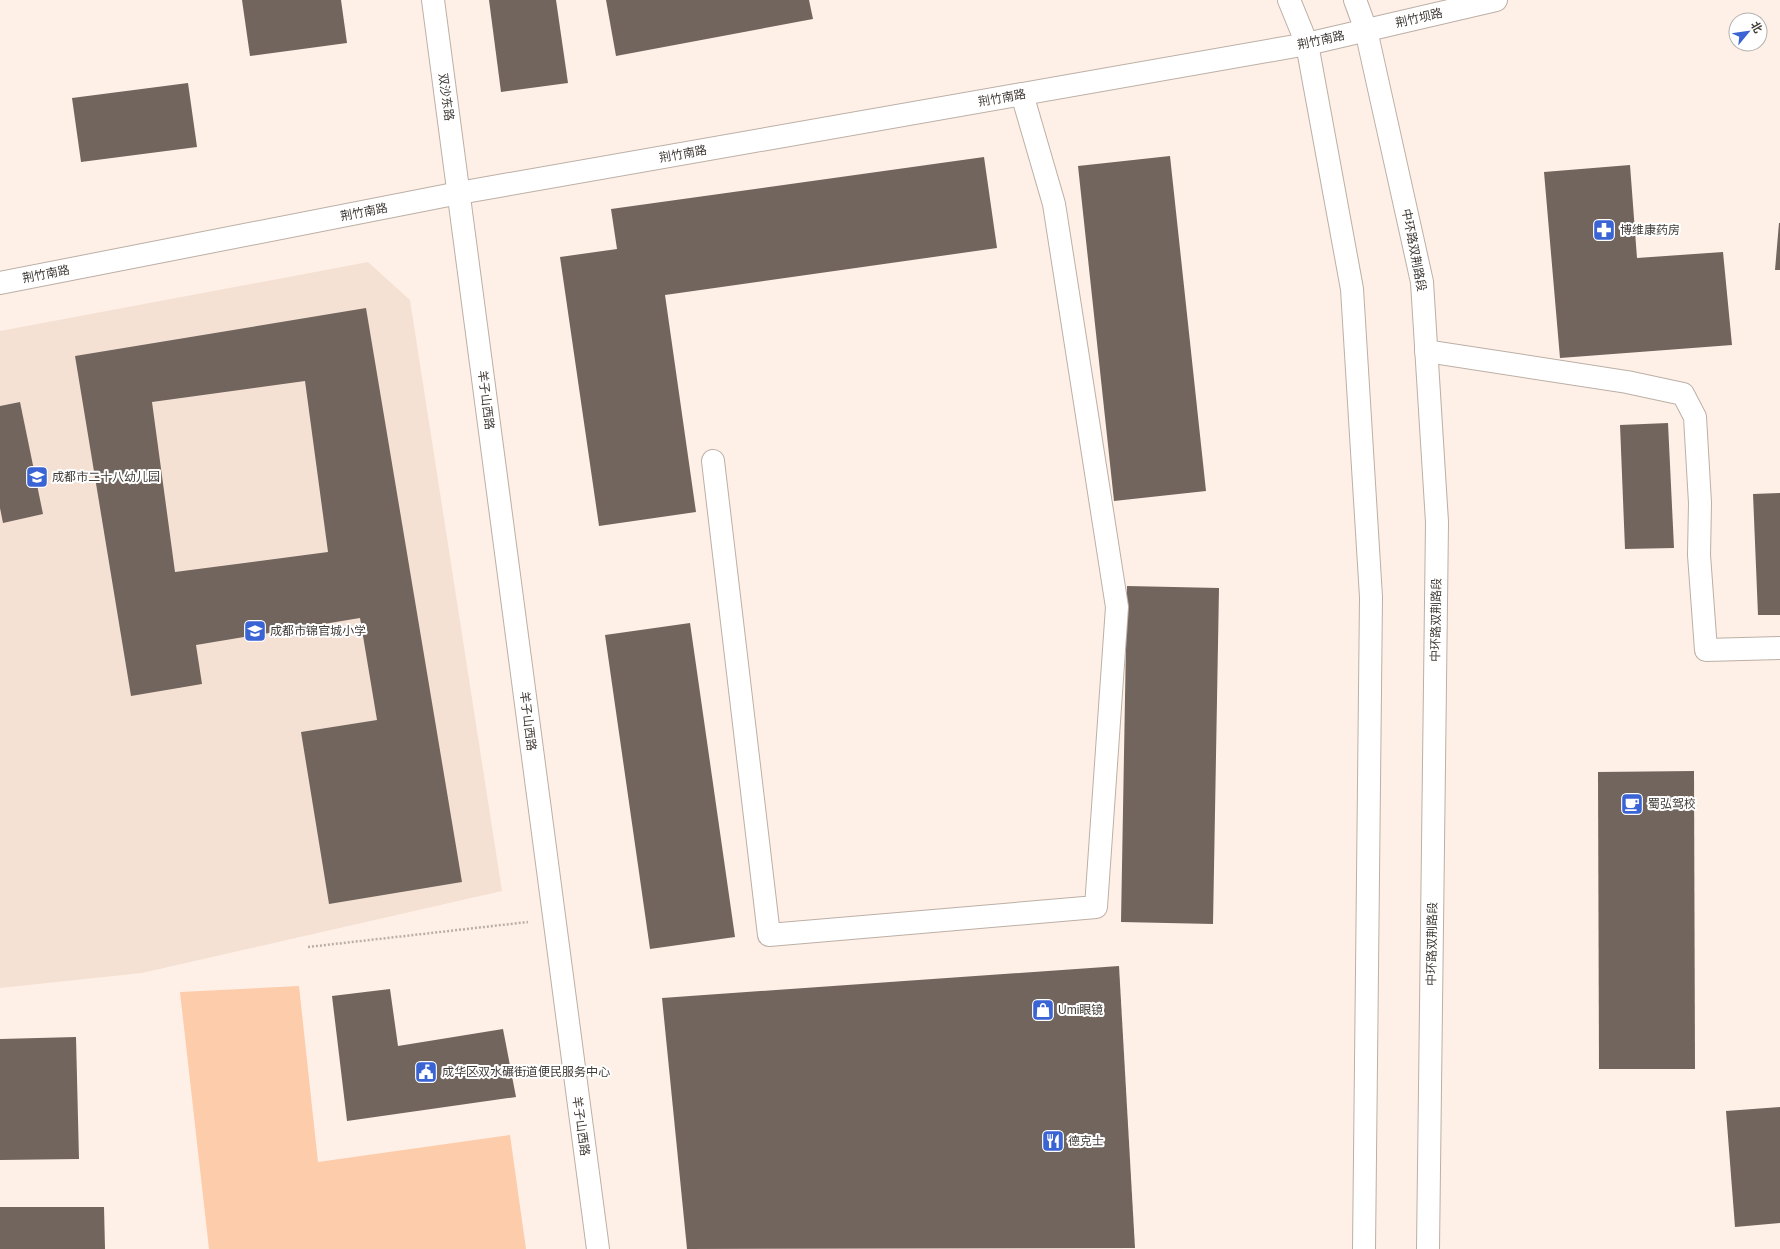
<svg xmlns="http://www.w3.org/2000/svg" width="1780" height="1249" font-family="Helvetica,'Noto Sans SC',sans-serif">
  <rect width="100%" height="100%" fill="#fef0e7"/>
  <polygon fill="#f5e1d3" points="368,262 410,300 502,891 142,973 0,988 0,331"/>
  <polygon fill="#fdccab" points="299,986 318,1162 510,1135 526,1249 209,1249 180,992"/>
  <g fill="#71655e" fill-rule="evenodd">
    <polygon points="242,0 341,0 347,43 250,56"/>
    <polygon points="489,0 556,0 568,83 501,92"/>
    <polygon points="606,0 809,0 813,19 616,56"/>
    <polygon points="188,83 197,147 81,162 72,98"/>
    <polygon points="1170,156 1206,491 1114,501 1078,166"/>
    <polygon points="984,157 997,248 665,295 696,512 599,526 560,257 617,249 611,209"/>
    <polygon points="1630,165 1637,258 1723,252 1732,345 1560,358 1544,172"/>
    <polygon points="1779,223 1780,223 1780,270 1775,270"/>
    <path d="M366 308 462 882 329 904 301 732 377 720 360 618 196 645 202 684 131 696 75 356ZM305 381 328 552 175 572 152 402Z"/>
    <polygon points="20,402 43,514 3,523 0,508 0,406"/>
    <polygon points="1668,423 1674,548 1625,549 1620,425"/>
    <polygon points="1780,493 1780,615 1758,615 1753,494"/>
    <polygon points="1127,586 1219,588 1213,924 1121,922"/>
    <polygon points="690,623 735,937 650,949 605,635"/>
    <polygon points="1694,771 1695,1069 1599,1069 1598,772"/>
    <polygon points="1119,966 1135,1248 687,1249 662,998"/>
    <polygon points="390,989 398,1046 503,1029 516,1097 347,1121 332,996"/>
    <polygon points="76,1037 79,1159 0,1160 0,1039"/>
    <polygon points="1780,1107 1780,1223 1735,1227 1726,1111"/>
    <polygon points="0,1207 104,1207 105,1249 0,1249"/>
  </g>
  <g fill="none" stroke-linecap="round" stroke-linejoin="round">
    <g stroke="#bcafa6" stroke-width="24">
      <g id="minor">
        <polyline points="433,0 598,1249"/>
        <polyline points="0,283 459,193 1307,44 1496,0"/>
        <polyline points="1426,351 1627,382 1683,394 1695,417 1700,503 1699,555 1706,650 1780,648"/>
        <polyline points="713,461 769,935 1096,907 1117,607 1054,204 1022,94"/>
      </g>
    </g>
    <g stroke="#bcafa6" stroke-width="24">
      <g id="major">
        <polyline points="1289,0 1307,44 1352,289 1371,597 1364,1249"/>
        <polyline points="1355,0 1366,30 1422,282 1437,522 1428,1249"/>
      </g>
    </g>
    <polyline stroke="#baafa8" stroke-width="2.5" stroke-dasharray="2 2" stroke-linecap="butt" points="308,947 528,922"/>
    <use href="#minor" stroke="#fff" stroke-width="22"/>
    <use href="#major" stroke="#fff" stroke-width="22"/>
  </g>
  <defs>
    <g id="pharmacy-square" transform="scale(1.15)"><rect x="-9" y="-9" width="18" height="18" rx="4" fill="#3a63d4" stroke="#fff"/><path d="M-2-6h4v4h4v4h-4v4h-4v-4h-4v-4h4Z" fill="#fff"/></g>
    <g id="school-square" transform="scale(1.15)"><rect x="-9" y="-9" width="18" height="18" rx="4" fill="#3a63d4" stroke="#fff"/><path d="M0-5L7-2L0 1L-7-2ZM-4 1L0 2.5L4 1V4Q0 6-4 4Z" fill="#fff"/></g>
    <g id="cafe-square" transform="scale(1.15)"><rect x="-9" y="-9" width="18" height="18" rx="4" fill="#3a63d4" stroke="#fff"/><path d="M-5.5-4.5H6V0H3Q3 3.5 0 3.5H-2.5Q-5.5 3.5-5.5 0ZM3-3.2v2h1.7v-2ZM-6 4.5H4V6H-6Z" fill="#fff"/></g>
    <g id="shop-square" transform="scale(1.15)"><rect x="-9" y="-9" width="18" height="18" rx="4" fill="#3a63d4" stroke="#fff"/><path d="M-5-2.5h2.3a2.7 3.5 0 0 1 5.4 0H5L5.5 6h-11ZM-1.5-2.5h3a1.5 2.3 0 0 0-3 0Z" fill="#fff"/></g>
    <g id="civic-square" transform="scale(1.15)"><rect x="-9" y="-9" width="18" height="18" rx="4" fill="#3a63d4" stroke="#fff"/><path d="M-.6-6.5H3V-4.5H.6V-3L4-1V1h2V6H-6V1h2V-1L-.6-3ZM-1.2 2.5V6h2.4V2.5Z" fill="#fff"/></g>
    <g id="restaurant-square" transform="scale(1.15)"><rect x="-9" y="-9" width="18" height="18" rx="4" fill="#3a63d4" stroke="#fff"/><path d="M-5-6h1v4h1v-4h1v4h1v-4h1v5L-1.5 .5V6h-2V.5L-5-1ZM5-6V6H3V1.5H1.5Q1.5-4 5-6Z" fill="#fff"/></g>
  </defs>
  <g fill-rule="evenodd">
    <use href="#pharmacy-square" x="1604" y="230"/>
    <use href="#school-square" x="37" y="477"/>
    <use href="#school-square" x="255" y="631"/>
    <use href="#cafe-square" x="1632" y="804"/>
    <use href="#shop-square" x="1043" y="1010"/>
    <use href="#civic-square" x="426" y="1072"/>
    <use href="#restaurant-square" x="1053" y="1141"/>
  </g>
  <g text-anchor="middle" stroke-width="4" stroke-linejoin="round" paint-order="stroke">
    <g font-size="12" fill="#403b37" stroke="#fff">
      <text transform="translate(1419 18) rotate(-13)" y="4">荆竹坝路</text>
      <text transform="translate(1321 40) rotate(-12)" y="4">荆竹南路</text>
      <text transform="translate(446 97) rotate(82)" y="4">双沙东路</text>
      <text transform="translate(1002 98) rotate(-10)" y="4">荆竹南路</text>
      <text transform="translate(683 154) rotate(-10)" y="4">荆竹南路</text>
      <text transform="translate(364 212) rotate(-11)" y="4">荆竹南路</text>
      <text transform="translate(1414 250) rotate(79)" y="4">中环路双荆路段</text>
      <text transform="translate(46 274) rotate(-11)" y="4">荆竹南路</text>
      <text transform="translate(486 400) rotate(83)" y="4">羊子山西路</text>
      <text transform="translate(1436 620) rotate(-89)" y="4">中环路双荆路段</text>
      <text transform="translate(528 721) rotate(83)" y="4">羊子山西路</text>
      <text transform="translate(1432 944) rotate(-89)" y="4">中环路双荆路段</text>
      <text transform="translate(581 1126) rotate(82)" y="4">羊子山西路</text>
    </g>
    <g font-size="12" fill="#403b37" stroke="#fff" text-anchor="start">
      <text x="1620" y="234">博维康药房</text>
      <text x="52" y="481">成都市二十八幼儿园</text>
      <text x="270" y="635">成都市锦官城小学</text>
      <text x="1648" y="808">蜀弘驾校</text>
      <text x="1058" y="1014">Umi眼镜</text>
      <text x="442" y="1076">成华区双水碾街道便民服务中心</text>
      <text x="1068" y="1145">德克士</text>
    </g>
  </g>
  <g transform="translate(1748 32) rotate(61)"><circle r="19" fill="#ffffff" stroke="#b3b1af"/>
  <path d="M0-3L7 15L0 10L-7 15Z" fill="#3a63d4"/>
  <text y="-6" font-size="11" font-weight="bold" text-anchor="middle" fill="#403b37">北</text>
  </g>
</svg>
